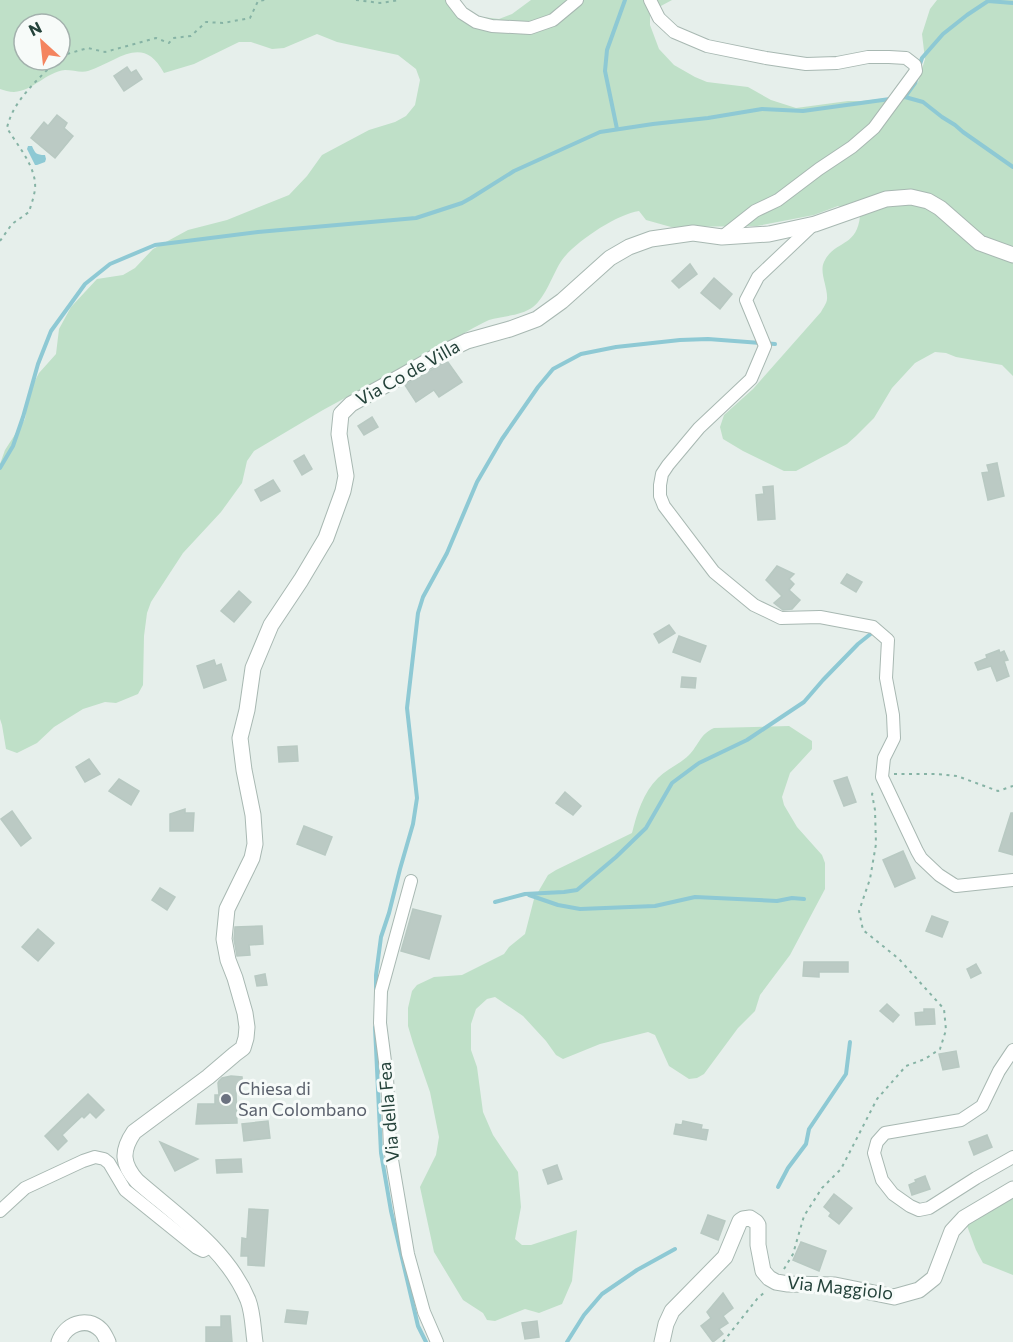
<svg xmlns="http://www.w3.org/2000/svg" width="1013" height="1342" font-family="Commissioner,sans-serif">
  <rect width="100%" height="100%" fill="#e6efeb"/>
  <g fill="#bfe0c8" fill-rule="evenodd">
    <path d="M0 0H457L474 16 499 19 512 14 531 0H672L659 7 650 14V25L659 49 674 65 695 77 707 82 748 87 771 100 796 108 848 101H862L896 97 908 91 918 82 925 59 922 34 930 9 937 0H1013V376L1002 365 956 357 946 353 935 352 915 363 892 388 874 418 856 436 847 444 796 471H784L743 451 723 439 720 427 724 415 753 389 821 312C823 308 827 303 827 299 828 288 819 272 824 262 834 240 857 248 860 216L838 206 814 215 757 226 671 227 646 220 639 211C617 214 575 242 562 260 553 273 546 297 533 307 521 316 502 316 489 320 482 323 475 327 468 331L323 410 254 451 247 461 242 483 221 512 183 553 151 602 147 613 144 636 143 685 138 694 116 703 105 702 83 709 54 727 37 743 17 753 6 749 2 725 0 719V464L5 450 25 419 28 394 39 373 56 354 59 329 71 307 97 279 123 275 135 268 153 249 188 230 227 220 289 195 307 176 322 155 369 130 395 122 406 116 415 105 420 80 416 69 398 55 337 42 317 34 284 48 272 49 251 42H239L194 64 164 73C143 33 118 61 88 71 81 73 73 70 65 70 46 72 33 91 14 92 9 92 4 90 0 89ZM24 24H60V60H24Z"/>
    <path d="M789 726 812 741V749L790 773 782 797 784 805 797 827 822 855 825 863V889L790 955 760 995 755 1011 738 1028 704 1074 697 1078 689 1079 669 1066 655 1035 648 1032 600 1044 563 1059 556 1055 546 1041 523 1016 495 997 487 999 476 1009 471 1024V1050L477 1067 483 1112 493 1135 518 1172 521 1207 515 1239 522 1245H531L577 1230 572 1281 562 1304 539 1313 525 1309 495 1321 487 1320 483 1313 463 1300 434 1252 420 1187 436 1155 439 1137 430 1092 413 1043 408 1026V1008L412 991 417 985 434 977 462 975 504 954 509 947 525 934 534 899 548 875 556 870 632 833C637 813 643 793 658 778 667 769 680 764 689 755 699 745 699 735 714 728Z"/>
    <polygon points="1013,1194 1013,1275 983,1263 976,1250 966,1223"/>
  </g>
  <path fill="#8ec9d4" d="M28 146H32C35 153 36 155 45 155L46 159 45 162 37 165H35L27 149Z"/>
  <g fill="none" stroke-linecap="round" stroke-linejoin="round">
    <g stroke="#8ec9d4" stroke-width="4">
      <polyline points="919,67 922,58 943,34 967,15 988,1 1013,3"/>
      <polyline points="905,97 923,102 942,117 955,125 963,132 1013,167"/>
      <polyline points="900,98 905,97 915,83 917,77"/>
      <polyline points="617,129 605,71 607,50 625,0"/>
      <polyline points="0,468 13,446 23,417 38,364 51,331 85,284 110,264 155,245 258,232 416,218 462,203 471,198 514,171 600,132 653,124 708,118 762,109 803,111 890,99"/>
      <polyline points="529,895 558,905 580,909 655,906 695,897 777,901 792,898 804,899"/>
      <polyline points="495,902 525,894 564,892 577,890 616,857 646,828 672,783 699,763 747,740 804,702 823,680 858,644 873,632"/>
      <polyline points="376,993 376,975 381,937 389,913 400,869 413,824 417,798 407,708 418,613 423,597 447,553 477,482 502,439 538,387 553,369 581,354 616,347 680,340 708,339 775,344"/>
      <polyline points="375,1027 381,1153 391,1211 418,1326 426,1342"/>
      <polyline points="778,1187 788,1168 806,1144 809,1129 846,1074 850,1042"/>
      <polyline points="567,1342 584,1315 602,1294 637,1270 675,1249"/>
    </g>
  </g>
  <g fill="#bbcac4" stroke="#b8c9c2" stroke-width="1.5">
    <polygon points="127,67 131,73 136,70 142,79 124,91 114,76"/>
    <polygon points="57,115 67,123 64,128 73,136 55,158 31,138 44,122 48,126"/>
    <polygon points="690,264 697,274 679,288 672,281"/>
    <polygon points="714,278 732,294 720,309 701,293"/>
    <polygon points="447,361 462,382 439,397 434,390 416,402 405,385"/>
    <polygon points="372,417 378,427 364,435 358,426"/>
    <polygon points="304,455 312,469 302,475 294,461"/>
    <polygon points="997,463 1004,496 988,500 982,473 989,472 987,465"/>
    <polygon points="273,480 280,491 261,501 255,490"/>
    <polygon points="773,486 775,519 758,520 756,495 764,494 763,487"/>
    <polygon points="777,566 794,574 789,579 794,584 789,590 800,600 792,609 783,610 774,603 782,596 766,580"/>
    <polygon points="847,574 862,582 856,592 841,583"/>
    <polygon points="239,591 251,602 234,622 221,611"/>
    <polygon points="669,625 675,633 659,643 654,634"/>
    <polygon points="679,636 706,646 700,662 673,652"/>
    <polygon points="999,650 1000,653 1004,651 1008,660 1004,661 1009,676 997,681 991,666 978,670 975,663 987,658 986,655"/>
    <polygon points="214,660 216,666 221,664 226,680 204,688 197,666"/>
    <polygon points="682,677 696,678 695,688 681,687"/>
    <polygon points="297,746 298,761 279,762 278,747"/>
    <polygon points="89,759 100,774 85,782 76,767"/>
    <polygon points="847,777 856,802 844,806 834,781"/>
    <polygon points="119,779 139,791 131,805 109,791"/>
    <polygon points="565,792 581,806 573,815 556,803"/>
    <polygon points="185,809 185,813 194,813 193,831 170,831 170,814"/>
    <polygon points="12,811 31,838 21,846 1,819"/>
    <polygon points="1011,813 1013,813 1013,855 999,851"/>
    <polygon points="304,826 332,837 325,855 297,844"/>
    <polygon points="903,851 915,878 895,887 883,860"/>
    <polygon points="160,888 175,897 167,910 152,900"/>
    <polygon points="413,909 441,916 429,959 401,951"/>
    <polygon points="932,916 948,922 942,937 926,931"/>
    <polygon points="262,926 263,944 249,945 250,955 237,956 234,939 235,927"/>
    <polygon points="38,929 54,943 38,961 22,947"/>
    <polygon points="804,962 848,962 848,972 819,972 819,977 803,976"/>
    <polygon points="976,964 981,973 971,978 967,969"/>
    <polygon points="265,974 267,985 257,986 255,976"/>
    <polygon points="887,1004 899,1015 893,1022 880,1011"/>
    <polygon points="924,1009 934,1009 935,1024 916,1025 915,1013 924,1012"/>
    <polygon points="956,1051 959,1067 943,1070 939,1054"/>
    <polygon points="231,1076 242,1077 243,1093 236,1092 237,1123 196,1124 198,1104 215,1104 215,1095 219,1095 218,1083 219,1081 222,1078"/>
    <polygon points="88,1094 104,1110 96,1118 90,1112 84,1118 82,1116 62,1135 67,1141 58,1150 45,1136"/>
    <polygon points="268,1121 270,1138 244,1141 242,1124"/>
    <polygon points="683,1121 702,1125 701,1129 708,1130 706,1140 674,1134 676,1124 682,1125"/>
    <polygon points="987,1135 992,1147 974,1155 969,1142"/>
    <polygon points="160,1142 198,1159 175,1171"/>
    <polygon points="241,1159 242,1172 217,1173 216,1160"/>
    <polygon points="557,1165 562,1179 548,1184 543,1170"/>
    <polygon points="925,1176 930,1189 912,1195 909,1185 916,1182 915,1180"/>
    <polygon points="834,1194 852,1208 839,1224 829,1216 831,1213 824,1207"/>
    <polygon points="249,1209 268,1210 264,1266 248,1265 248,1256 241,1256 242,1238 247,1239"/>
    <polygon points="708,1215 725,1221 718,1240 701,1233"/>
    <polygon points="801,1242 826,1251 819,1271 793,1260"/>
    <polygon points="723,1293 733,1308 723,1316 728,1323 719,1329 723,1334 713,1342 701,1326 711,1318 707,1312"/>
    <polygon points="287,1310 308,1312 306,1324 285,1322"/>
    <polygon points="221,1316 230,1316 232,1342 206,1342 206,1327 221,1327"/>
    <polygon points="537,1321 539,1337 525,1339 522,1323"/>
  </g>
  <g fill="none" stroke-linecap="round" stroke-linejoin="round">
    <g stroke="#a8b8b2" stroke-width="14">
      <g id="minor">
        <polyline points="452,0 462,13 476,22 492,26 530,28 553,20 577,0"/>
        <polyline points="650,0 659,18 674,32 707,46 766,58 806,64 837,63 868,57 889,57 906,58 915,65 916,71 874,128 852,147 819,169 778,200 755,211 722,237"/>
        <polyline points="814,224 758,277 746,300 765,346 751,379 699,428 668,465 662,474 660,485 660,496 664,506 714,572 754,605 781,618 820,617 873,627 888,640 886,678 893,715 894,738 884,758 882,777 917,851 921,858 939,875 956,886 1013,880"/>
        <polyline points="411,881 381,991 380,1023 387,1077 390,1148 408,1254 424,1312 437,1342"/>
        <polyline points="1013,1050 999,1071 982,1106 961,1120 885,1133 877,1142 874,1153 882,1180 893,1194 910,1206 919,1210 929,1208 976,1178 1013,1157"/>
        <polyline points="0,1211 25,1188 83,1161 95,1157 104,1159 109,1163 125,1190 197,1248 203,1251 212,1246"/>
      </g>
    </g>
    <g stroke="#a8b8b2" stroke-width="17">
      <g id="tertiary">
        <path d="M59 1342C65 1325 86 1315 101 1330 104 1333 106 1338 108 1342"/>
        <path d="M255 1342C253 1329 253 1313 248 1300 227 1249 177 1216 137 1181 122 1164 121 1151 134 1132L208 1077 235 1054 243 1048 246 1038 247 1027 245 1013 235 978 228 960 224 939 227 909 252 858 255 844 253 815 244 770 240 738 247 710 253 668 271 625 301 580 326 538 343 491 346 476 339 434 341 414 351 404 402 376 442 353 467 341 510 329 537 319 562 301 610 258 629 247 651 239 693 233 722 237 769 234 815 224 886 199 911 197 928 201 940 208 980 243 1013 255"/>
        <polyline points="662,1342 666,1324 672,1311 725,1257 740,1221 743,1219 750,1218 756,1222 758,1225 758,1245 763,1271 769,1278 776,1282 788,1284 835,1285 894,1297 919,1290 934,1278 952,1231 964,1218 1013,1189"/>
      </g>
    </g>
    <g stroke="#86b3a5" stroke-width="2" stroke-dasharray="3 4.5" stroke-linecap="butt">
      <polyline points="356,0 380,3 400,0"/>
      <polyline points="60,56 88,48 105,52 156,38 169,43 173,38 191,36 206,22 223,23 250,18 258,1 265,0"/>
      <path d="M0 241 12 224 29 212C31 205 34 197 35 189 37 167 17 145 7 128 13 100 38 80 57 60"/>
      <polyline points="894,774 937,774 957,776 998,791 1013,786"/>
      <polyline points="784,1269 793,1254 804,1216 822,1188 841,1169 877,1099 906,1066 925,1059 940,1049 946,1030 944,1009 899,959 863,930 859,911 870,879 876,844 875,810 872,794 875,790"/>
      <polyline points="723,1342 757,1299 765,1292"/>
    </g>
    <use href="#minor" stroke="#fff" stroke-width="12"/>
    <use href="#tertiary" stroke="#fff" stroke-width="15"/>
  </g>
  <circle fill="#6b7280" stroke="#f7fbf9" stroke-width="2" cx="226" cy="1099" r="6"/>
  <g text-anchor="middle" stroke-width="6" stroke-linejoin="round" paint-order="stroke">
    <g font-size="18" fill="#24423a" stroke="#f7fbf9">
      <text transform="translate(408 373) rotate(-29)" y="6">Via Co de Villa</text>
      <text transform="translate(389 1112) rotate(-95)" y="6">Via della Fea</text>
      <text transform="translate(840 1288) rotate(6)" y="6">Via Maggiolo</text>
    </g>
    <g font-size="18" fill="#5b616d" stroke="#f7fbf9" text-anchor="start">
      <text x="238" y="1095">Chiesa di<tspan x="238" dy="21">San Colombano</tspan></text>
    </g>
  </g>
  <g transform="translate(42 42) rotate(333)"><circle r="28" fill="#f7fbf9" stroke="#a3b1ad" stroke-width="1.5"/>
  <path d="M0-4.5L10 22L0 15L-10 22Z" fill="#f4845f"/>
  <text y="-9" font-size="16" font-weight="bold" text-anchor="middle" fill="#24423a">N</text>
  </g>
</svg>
